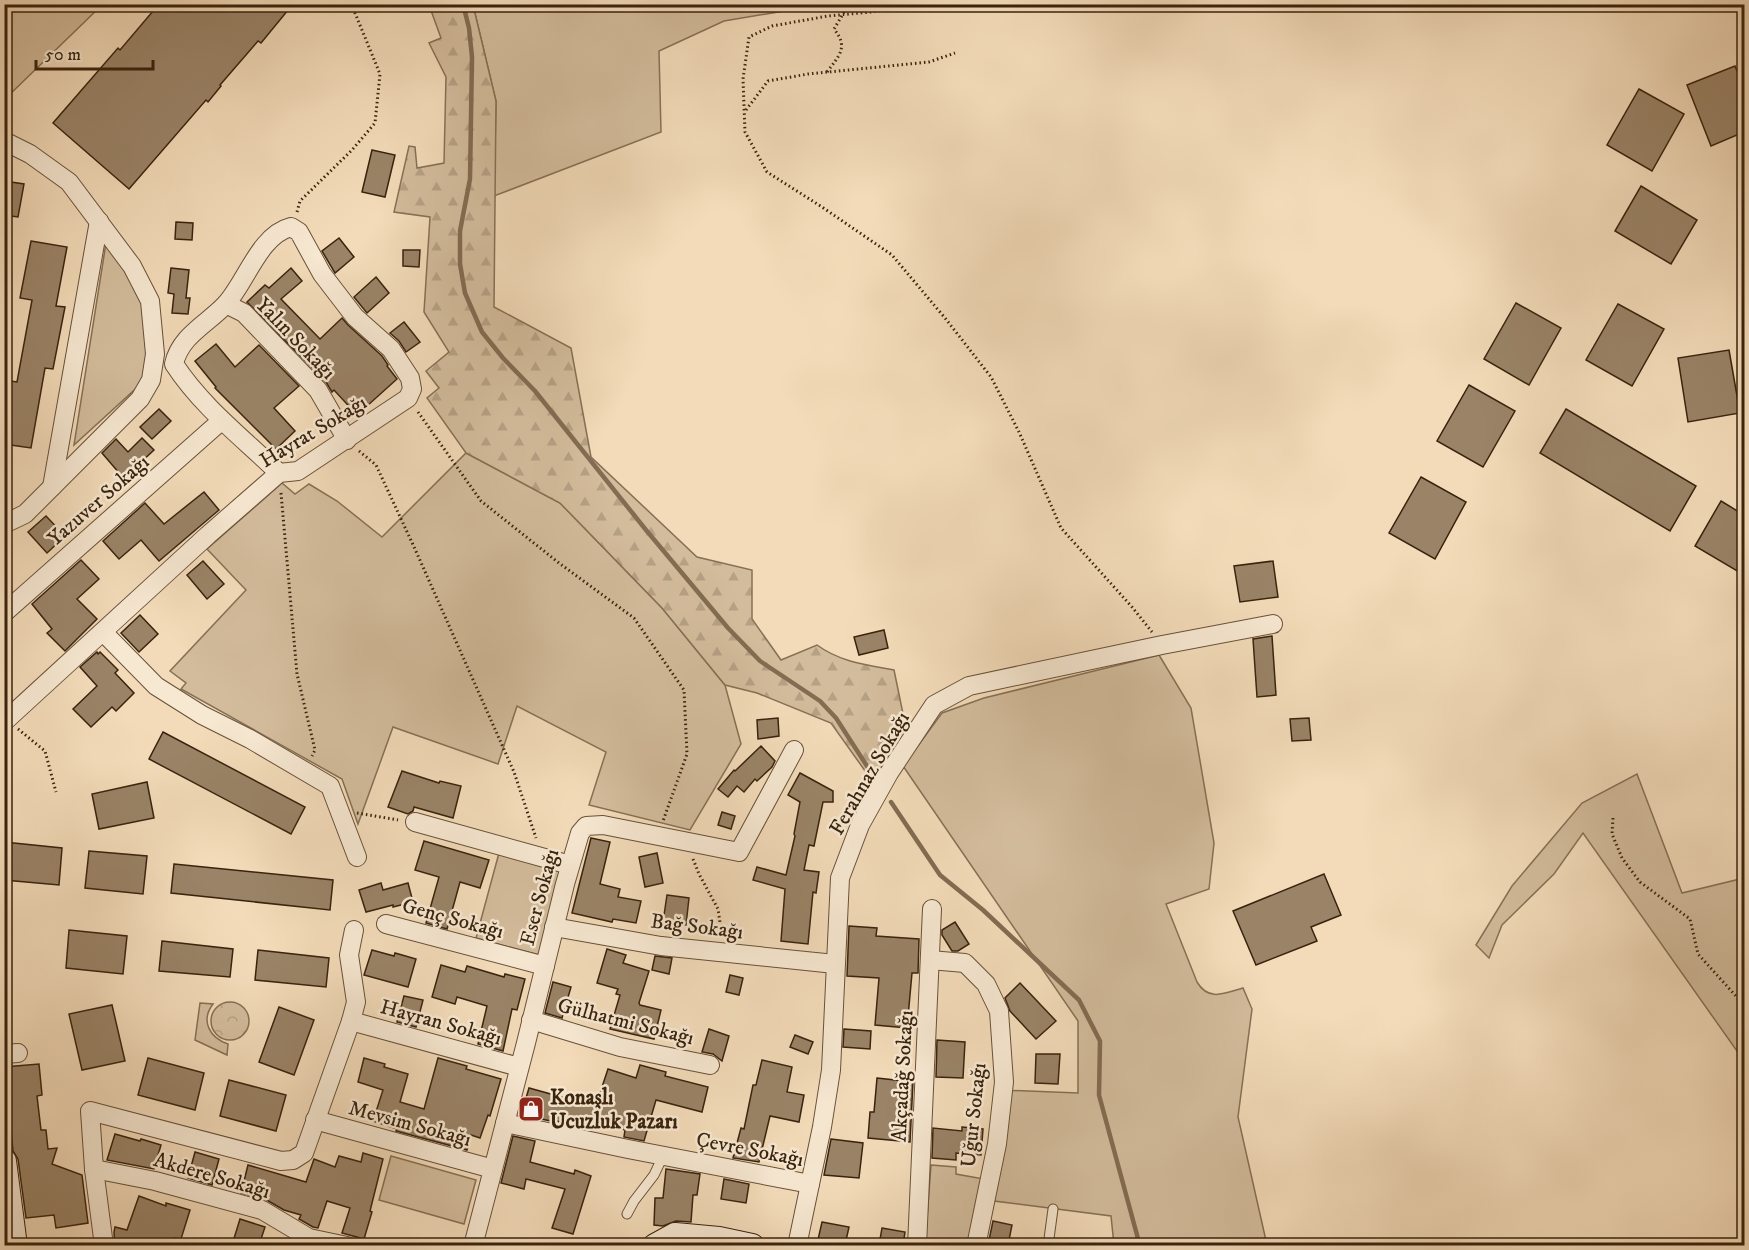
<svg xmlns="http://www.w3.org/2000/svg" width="1749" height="1250" font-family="'IM FELL DW Pica',serif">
  <defs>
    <pattern id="forest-firs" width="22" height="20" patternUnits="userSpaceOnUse" patternTransform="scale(1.5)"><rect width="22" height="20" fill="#d3bc9c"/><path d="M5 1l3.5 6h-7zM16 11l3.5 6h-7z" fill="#b6a185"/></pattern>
    <pattern id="park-crowns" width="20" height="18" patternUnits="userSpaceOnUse" patternTransform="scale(1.5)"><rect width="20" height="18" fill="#d3bc9c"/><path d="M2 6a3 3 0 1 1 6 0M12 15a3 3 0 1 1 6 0" fill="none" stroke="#b6a185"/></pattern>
  </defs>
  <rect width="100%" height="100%" fill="#f3dbb9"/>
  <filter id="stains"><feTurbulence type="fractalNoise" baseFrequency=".00333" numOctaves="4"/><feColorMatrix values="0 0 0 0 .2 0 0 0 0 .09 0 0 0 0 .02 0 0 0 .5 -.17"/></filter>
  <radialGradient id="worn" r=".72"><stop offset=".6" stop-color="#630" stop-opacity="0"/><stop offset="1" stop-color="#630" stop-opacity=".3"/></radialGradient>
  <g fill="#d3bc9c" stroke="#867055" stroke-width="1.5">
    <polygon points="5,4 102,4 102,5 5,99"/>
    <polygon points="473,5 820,5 724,21 659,51 661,132 494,196 496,101"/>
    <polygon points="106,243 145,302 149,345 143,382 74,445"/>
    <polygon points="466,453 560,503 662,608 725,685 741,744 690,830 589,805 606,752 517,706 498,764 393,727 358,824 342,779 181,689 186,683 170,671 246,590 207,549 282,483 295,494 309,484 337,501 382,537"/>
    <path d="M1159 655 1191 708 1214 843 1209 889 1166 904 1197 982C1209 1002 1225 993 1243 988L1252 1009 1238 1117 1267 1245H1114L1111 1216 994 1201 1002 1090 1078 1093V1021L903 766 942 713 984 698Z"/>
    <polygon points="1637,774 1682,893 1744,878 1744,1061 1583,833 1554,874 1502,925 1489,958 1476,945 1512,886 1582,803"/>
    <polygon points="499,853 562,870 539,955 476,938"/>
    <path d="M200 1003 213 1004C200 1021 210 1038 228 1044L227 1055 195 1040Z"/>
    <polygon points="391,1156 476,1180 464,1224 379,1200"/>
    <polygon points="931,1165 956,1167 956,1174 984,1179 970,1245 925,1246"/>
  </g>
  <path fill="url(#forest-firs)" stroke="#867055" stroke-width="1.5" d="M429 5H473L496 101 494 307 571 348 591 457 697 557 752 570V619L781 660 817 645C840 662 867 665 894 670L907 733 880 770 868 775 831 723 757 693 725 685 662 608 560 503 466 453 427 398 439 388 426 371 449 352 424 312 430 217 394 212 409 146 415 147 417 168 444 163 446 77 429 43 441 38Z"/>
  <circle fill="url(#park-crowns)" stroke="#867055" stroke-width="1.5" cx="230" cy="1021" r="19"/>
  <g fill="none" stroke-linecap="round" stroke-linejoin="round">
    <g stroke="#836c52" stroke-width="4.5">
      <polyline points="463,4 469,28 472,57 470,179 460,231 460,264 465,293 482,332 503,358 535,391 646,530 728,628 760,661 820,701 836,718 874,777"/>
      <polyline points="891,802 940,875 983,910 1079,1000 1100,1041 1099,1095 1140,1246"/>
    </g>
  </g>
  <g fill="#9a8367" stroke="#39230e" stroke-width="1.5">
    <polygon points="159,4 293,4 261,43 258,41 220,85 221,86 208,102 206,100 129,189 53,123 118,48 120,50"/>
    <polygon points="1735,66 1744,89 1744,132 1711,146 1687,85"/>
    <polygon points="1639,89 1684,114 1652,171 1607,145"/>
    <polygon points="372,150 395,155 385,197 362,192"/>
    <polygon points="4,181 24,184 18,217 4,215"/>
    <polygon points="1641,186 1697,220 1671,264 1615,231"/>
    <polygon points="176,222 193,223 192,240 175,239"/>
    <polygon points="339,238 354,257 335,273 322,251"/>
    <polygon points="31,241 67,247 56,306 65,307 53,369 45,368 31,448 4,444 4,380 17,382 32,300 20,298"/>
    <polygon points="403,250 420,250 419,267 403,266"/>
    <polygon points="171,268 189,270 186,298 190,298 188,314 172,313 174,294 168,293"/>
    <polygon points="291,268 302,281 281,299 320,339 342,318 348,325 382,356 388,365 387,366 397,379 357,415 334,390 332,392 326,382 247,302 265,285 269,288"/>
    <polygon points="376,277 389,293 367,313 354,297"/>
    <polygon points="1516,303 1561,328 1529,385 1484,359"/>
    <polygon points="1618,304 1664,329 1632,386 1586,360"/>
    <polygon points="404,322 420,342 406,352 399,341 390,333"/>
    <polygon points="216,344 235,367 259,345 299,386 274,408 295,431 276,449 215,388 216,387 195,361"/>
    <polygon points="1729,350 1740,413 1688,422 1678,358"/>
    <polygon points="1469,385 1515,411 1483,467 1437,441"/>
    <polygon points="159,409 171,421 152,439 140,427"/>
    <polygon points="1566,409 1696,486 1670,531 1540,453"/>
    <polygon points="142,438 154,450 139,464 142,467 126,481 102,453 116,439 128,452"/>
    <polygon points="1421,477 1466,502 1435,559 1389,533"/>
    <polygon points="204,492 219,510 159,561 141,540 119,559 103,541 145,503 164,524"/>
    <polygon points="1721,501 1744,515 1744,575 1695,546"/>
    <polygon points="46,516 65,536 47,553 28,532"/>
    <polygon points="81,560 99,579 77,599 97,619 65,651 47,633 52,629 32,604"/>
    <polygon points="203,561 224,584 207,599 187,575"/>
    <polygon points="1273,561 1278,597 1240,602 1234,566"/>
    <polygon points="140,615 158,634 139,652 121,633"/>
    <polygon points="884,630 888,648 859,655 854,637"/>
    <polygon points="1272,636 1276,695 1257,697 1253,639"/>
    <polygon points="97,652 98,654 100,652 118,670 115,673 134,693 116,711 112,707 91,727 73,709 97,686 80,667"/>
    <polygon points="778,718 779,736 758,739 757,720"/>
    <polygon points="1309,718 1311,740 1292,741 1290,719"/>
    <polygon points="163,732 305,807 291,834 149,759"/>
    <polygon points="761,746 775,761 772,767 757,781 755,779 744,792 737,786 728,797 718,789 734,770 735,771"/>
    <polygon points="402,771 439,783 440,781 461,786 453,818 414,807 413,811 408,814 388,807"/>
    <polygon points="800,773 833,791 833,802 823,802 814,846 809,845 804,870 819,872 816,893 813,892 808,944 781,941 785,889 753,880 757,867 786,875 795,836 794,834 800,802 788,795"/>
    <polygon points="147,782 154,818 99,829 92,794"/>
    <polygon points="722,812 735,816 731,829 718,825"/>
    <polygon points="591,838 610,842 600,884 620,889 618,897 641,901 636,923 613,919 612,922 572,913"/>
    <polygon points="424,841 489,860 480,888 460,882 447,929 426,923 439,877 415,870"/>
    <polygon points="4,842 62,848 59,885 4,880"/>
    <polygon points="89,851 147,856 143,894 85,888"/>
    <polygon points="657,853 663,883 645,887 639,857"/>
    <polygon points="174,864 333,880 330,910 171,893"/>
    <polygon points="1324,874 1341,915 1311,927 1317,941 1256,965 1233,911"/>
    <polygon points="381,883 383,890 408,883 413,902 393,907 393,905 366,912 359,890"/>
    <polygon points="667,895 689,898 686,925 663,922"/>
    <polygon points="955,922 969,944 958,951 952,951 942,935 942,930"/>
    <polygon points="849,926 877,928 876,936 919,939 918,973 912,973 907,1028 875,1025 879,978 847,976"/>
    <polygon points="69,930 127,936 123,974 66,968"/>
    <polygon points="162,941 233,949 230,977 159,971"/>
    <polygon points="607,949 626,955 623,963 649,971 639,1003 640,1005 661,1010 654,1039 610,1029 620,995 616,994 618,989 597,983"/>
    <polygon points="258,950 329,958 326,987 255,980"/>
    <polygon points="372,950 394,956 395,953 416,959 408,987 364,975"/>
    <polygon points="655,956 672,958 669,974 652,970"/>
    <polygon points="441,965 465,972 467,966 504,977 505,974 525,979 517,1010 512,1009 503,1051 478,1044 487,1006 457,997 455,1004 432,997"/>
    <polygon points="730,975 743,978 739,995 726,992"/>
    <polygon points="553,982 571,987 562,1018 545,1013"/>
    <polygon points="1020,983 1056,1021 1036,1039 1010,1011 1005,998"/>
    <polygon points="404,996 423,1000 416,1027 397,1022"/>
    <polygon points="112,1005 125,1061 82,1070 69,1014"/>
    <polygon points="279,1007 314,1020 294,1075 259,1062"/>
    <polygon points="709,1029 729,1036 722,1061 713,1054 702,1052"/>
    <polygon points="844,1029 871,1031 870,1049 843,1047"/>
    <polygon points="795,1035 813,1042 808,1054 790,1047"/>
    <polygon points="937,1040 965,1042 963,1078 936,1077"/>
    <polygon points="1036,1054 1060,1054 1058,1084 1035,1083"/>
    <polygon points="148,1058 204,1073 195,1110 138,1095"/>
    <polygon points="364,1058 385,1064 384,1067 408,1074 400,1102 424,1109 438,1058 467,1066 466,1069 501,1079 490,1116 488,1115 480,1138 471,1135 467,1150 396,1131 397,1129 373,1121 383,1090 358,1082"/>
    <polygon points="762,1060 792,1067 787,1092 804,1095 799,1122 770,1116 759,1162 733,1158 741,1128 744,1129 753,1085 756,1085"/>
    <polygon points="39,1064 42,1095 37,1096 41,1130 46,1130 48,1149 57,1148 52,1164 82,1175 88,1223 56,1228 54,1215 26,1218 18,1159 13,1151 8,1099 7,1099 4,1067"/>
    <polygon points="640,1065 666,1072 665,1076 708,1087 702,1112 656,1100 644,1141 624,1137 625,1130 593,1119 589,1129 556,1121 556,1122 521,1115 529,1088 576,1101 578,1096 597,1102 608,1069 636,1078"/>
    <polygon points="877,1078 913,1082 910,1142 868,1138 870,1112 874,1112"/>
    <polygon points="229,1080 286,1095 276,1131 220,1116"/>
    <polygon points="962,1127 983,1129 981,1155 956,1153 956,1160 932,1158 933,1128 962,1131"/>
    <polygon points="115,1134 140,1141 141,1139 161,1145 154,1169 107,1160"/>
    <polygon points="513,1136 535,1141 530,1162 574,1174 575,1170 591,1176 573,1234 552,1228 565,1189 526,1179 524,1189 501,1183"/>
    <polygon points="831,1139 863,1143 859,1178 824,1175"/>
    <polygon points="195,1152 219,1159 212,1185 188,1178"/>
    <polygon points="363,1153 383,1159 370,1211 372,1212 364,1239 342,1233 350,1208 327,1201 318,1228 313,1227 299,1219 301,1215 284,1210 265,1199 241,1193 248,1165 306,1182 314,1159 335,1167 339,1156 361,1162"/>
    <polygon points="666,1169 700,1174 697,1195 693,1195 691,1222 676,1221 663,1226 654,1225 655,1198 663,1198"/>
    <polygon points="724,1179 749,1184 746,1203 721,1199"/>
    <polygon points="139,1196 166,1206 166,1203 190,1210 181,1239 175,1238 173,1245 115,1245 114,1232 115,1227 127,1230"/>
    <polygon points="240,1219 265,1227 259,1245 232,1245"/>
    <polygon points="993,1221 1012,1225 1008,1245 988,1245"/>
    <polygon points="822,1222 849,1227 845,1245 817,1244"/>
    <polygon points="882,1228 905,1232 903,1245 879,1245"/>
  </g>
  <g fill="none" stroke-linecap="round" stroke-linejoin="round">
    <g stroke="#685139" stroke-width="11">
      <g id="lane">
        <polyline points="627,1214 634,1201 654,1175 663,1156"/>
        <polyline points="1048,1246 1053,1209"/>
      </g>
    </g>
    <g stroke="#685139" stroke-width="20">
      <g id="street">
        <polyline points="4,141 30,154 69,182 132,266 150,301 155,354 151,380 140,399 25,514 4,524"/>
        <polyline points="226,304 244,313 318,390 347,440"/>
        <polyline points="52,487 99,221"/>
        <polyline points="4,613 221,421"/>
        <polyline points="103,632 156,686 202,715 250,739 330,786 357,857"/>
        <path d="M4 722 208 535 279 473 298 471 408 398 412 389 410 378 391 349 355 317 322 274 299 232 291 227C259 235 246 283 225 305 207 324 180 336 174 364 202 407 243 438 279 473"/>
        <polyline points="415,822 570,865"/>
        <polyline points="386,924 545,966"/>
        <polyline points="554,927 661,946 835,964"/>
        <polyline points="930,960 965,963 986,984 999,1011 1004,1082 997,1144 976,1246"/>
        <polyline points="531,1020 620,1047 710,1065"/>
        <polyline points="351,1021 519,1067"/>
        <polyline points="4,1054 18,1053"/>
        <polyline points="315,1120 493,1169"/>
        <polyline points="505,1123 628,1149 810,1184"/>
        <polyline points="94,1169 155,1181 262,1210 309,1238 347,1246"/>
        <polyline points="104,1246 94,1169 90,1111 281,1161 293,1160 304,1153 351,1021 356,1002 349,955 354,930"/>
        <polyline points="473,1246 526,1043 565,884 580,833 586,826 603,825 739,852 794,750"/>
        <polyline points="797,1246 822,1127 831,1070 840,878 860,825 889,773 934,705 969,686 1162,645 1273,624"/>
        <polyline points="917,1246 932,909"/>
      </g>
    </g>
    <g stroke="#39230e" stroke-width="26">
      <g id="secondary">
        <polyline points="4,1161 15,1246"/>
        <polyline points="655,1246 675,1235 719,1239 752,1246"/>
      </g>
    </g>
    <g stroke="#39230e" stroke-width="3" stroke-dasharray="1.5 3" stroke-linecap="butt">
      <polyline points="920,4 871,12 828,16 772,26 749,37 743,79 745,132 767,172 822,207 892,255 945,318 991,377 1019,432 1061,528 1132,607 1152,632"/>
      <path d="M827 72C839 56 849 47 834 29L849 4"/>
      <polyline points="746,110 768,81 808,74 929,62 955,53"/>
      <polyline points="297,212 300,201 352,150 375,123 380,74 355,13 349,4"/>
      <polyline points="418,412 481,501 559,563 634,618 684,690 687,754 663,821"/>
      <polyline points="359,451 376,465 415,549 514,772 536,838"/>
      <polyline points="281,493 297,674 315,750 312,756"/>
      <polyline points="18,729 45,751 56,792"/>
      <polyline points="357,813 398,820"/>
      <polyline points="1613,818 1612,834 1622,858 1640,882 1690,919 1698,954 1744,1005"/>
      <polyline points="693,859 699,874 718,909 722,936"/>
    </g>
    <use href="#lane" stroke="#f7e8d2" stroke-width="9"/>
    <use href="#street" stroke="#f7e8d2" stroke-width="18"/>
    <use href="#secondary" stroke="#f7e8d2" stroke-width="24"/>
  </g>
  <defs>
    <g id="shop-square" transform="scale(1.35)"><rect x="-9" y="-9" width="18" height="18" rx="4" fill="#8f2418" stroke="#f7e8d2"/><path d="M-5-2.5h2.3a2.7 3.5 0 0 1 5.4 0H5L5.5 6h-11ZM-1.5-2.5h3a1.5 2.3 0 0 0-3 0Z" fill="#fff"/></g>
  </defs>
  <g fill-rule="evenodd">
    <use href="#shop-square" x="531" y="1109"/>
  </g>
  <g text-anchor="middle" stroke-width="5" stroke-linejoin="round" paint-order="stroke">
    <g font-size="21" fill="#39230e" stroke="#f7e8d2">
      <text transform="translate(296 338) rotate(46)" y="7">Yalın Sokağı</text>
      <text transform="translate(313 431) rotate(-31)" y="7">Hayrat Sokağı</text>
      <text transform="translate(98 500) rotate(-41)" y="7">Yazuver Sokağı</text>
      <text transform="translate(869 773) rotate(-60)" y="7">Ferahnaz Sokağı</text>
      <text transform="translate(539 897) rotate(-75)" y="7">Eser Sokağı</text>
      <text transform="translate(453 918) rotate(15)" y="7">Genç Sokağı</text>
      <text transform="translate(697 926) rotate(7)" y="7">Bağ Sokağı</text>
      <text transform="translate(626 1021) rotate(14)" y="7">Gülhatmi Sokağı</text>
      <text transform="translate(441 1022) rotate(15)" y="7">Hayran Sokağı</text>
      <text transform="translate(902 1076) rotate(-87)" y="7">Akçadağ Sokağı</text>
      <text transform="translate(973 1115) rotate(-84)" y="7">Uğur Sokağı</text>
      <text transform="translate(410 1123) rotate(15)" y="7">Mevsim Sokağı</text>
      <text transform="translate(750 1149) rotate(11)" y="7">Çevre Sokağı</text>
      <text transform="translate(212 1175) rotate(16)" y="7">Akdere Sokağı</text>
    </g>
    <g font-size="21" font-weight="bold" fill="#39230e" stroke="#f7e8d2" text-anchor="start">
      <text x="550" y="1104">Konaşlı<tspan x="550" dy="24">Ucuzluk Pazarı</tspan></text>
    </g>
  </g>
  <rect width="1749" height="1250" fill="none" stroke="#f3dbb9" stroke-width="24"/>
  <rect x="6" y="6" width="1737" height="1238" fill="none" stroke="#39230e" stroke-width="3"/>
  <rect x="12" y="12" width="1725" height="1226" fill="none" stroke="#39230e" stroke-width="1.5"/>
  <path d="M36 60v9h117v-9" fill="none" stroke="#39230e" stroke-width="3"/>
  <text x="45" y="60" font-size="18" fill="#39230e" stroke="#f7e8d2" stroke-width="4.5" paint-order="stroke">50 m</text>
  <rect width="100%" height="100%" filter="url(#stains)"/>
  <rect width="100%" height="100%" fill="url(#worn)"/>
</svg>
